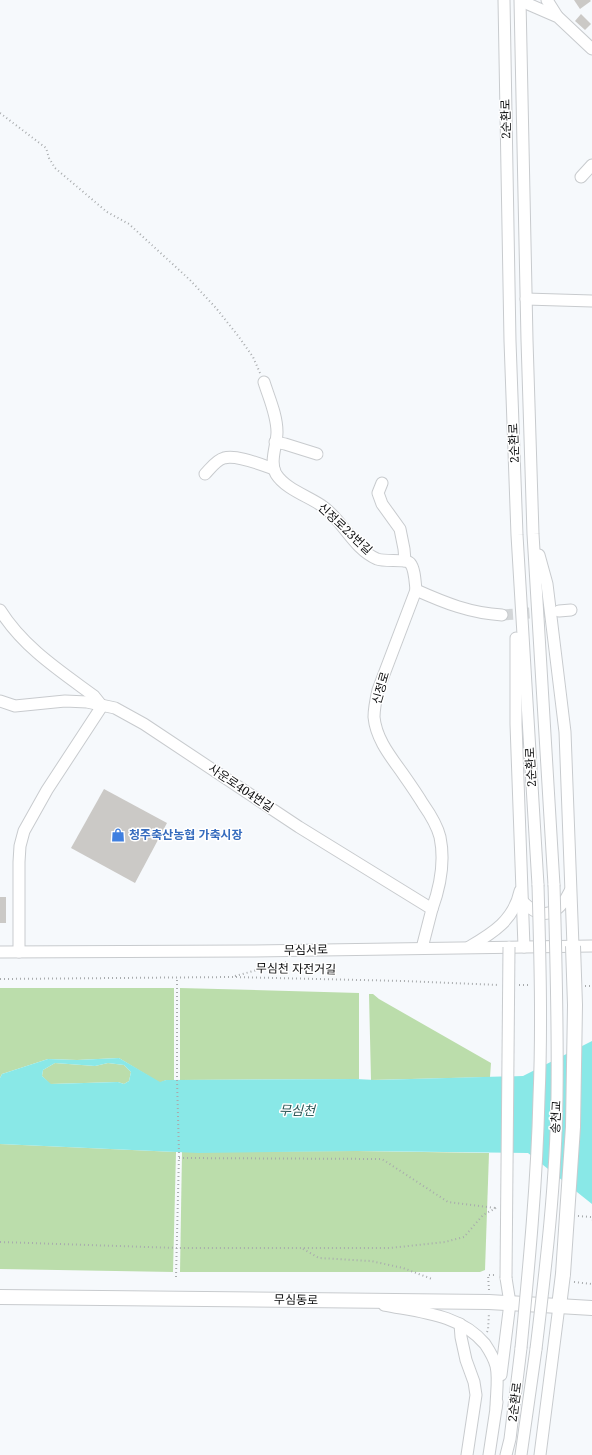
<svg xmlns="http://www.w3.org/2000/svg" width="592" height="1455" font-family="'Noto Serif','Noto Sans KR',serif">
  <rect width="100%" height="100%" fill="#f6f9fc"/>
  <g fill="#bbddab">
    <polygon points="0,988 174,988 174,1080 166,1080 160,1083 119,1058 77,1060 48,1059 2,1074 0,1078"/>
    <polygon points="180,988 359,993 359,1079 180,1080"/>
    <polygon points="369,994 373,994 379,999 491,1063 490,1077 371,1080"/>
    <polygon points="55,1063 95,1066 108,1063 124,1065 131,1072 129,1081 124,1084 118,1082 50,1084 42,1076 43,1070"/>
    <polygon points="0,1144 176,1152 173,1272 0,1269"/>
    <polygon points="357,1151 489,1153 485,1270 480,1272 180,1272 182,1152"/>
  </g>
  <path fill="#89e8e7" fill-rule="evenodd" d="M592 1041V1204L528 1153 357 1151 198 1153 0 1144V1078L2 1074 48 1059 77 1060 119 1058 160 1082 166 1080 356 1079 375 1080 523 1076ZM55 1063 95 1066 108 1063 124 1065 131 1072 129 1081 124 1084 118 1082 51 1084 42 1076 43 1070Z"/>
  <g fill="#cbc9c6">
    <polygon points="574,0 590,0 591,1 580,9"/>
    <polygon points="581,14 591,24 585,30 575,21"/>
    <polygon points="104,789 167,823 135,883 71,848"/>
    <rect x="0" y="897" width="6" height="26"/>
  </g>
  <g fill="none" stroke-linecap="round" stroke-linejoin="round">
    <polyline stroke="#d3d6d8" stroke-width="11" stroke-dasharray="11 5.5" stroke-linecap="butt" points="502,615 559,611"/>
    <g stroke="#c8cbce" stroke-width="13">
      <g id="minor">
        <polyline points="504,0 510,341 517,535 538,885"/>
        <polyline points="520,0 527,340 533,534 554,885"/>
        <polyline points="547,0 557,16"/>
        <polyline points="528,4 558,17 592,49"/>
        <polyline points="581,177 592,165"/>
        <polyline points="526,299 592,301"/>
        <path d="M264 382C269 398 277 415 277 432 277 445 269 462 276 474 286 490 311 497 325 508 344 523 354 549 377 559 385 562 406 559 410 563 415 569 415 582 416 590"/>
        <polyline points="275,442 285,444 317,454"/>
        <path d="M205 474C210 469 216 460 224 458 236 454 262 465 274 469"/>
        <polyline points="382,483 378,493 382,504 400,529 404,549 405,561"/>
        <polyline points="539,555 547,584 565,732 573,946"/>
        <path d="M0 610C23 647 60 671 94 696L102 706 47 790 24 831 20 846 19 862V952"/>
        <polyline points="559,611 571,610"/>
        <polyline points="516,638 516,724 524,947"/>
        <polyline points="0,701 15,706 65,701 87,702 115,708 144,724 299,827 432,909 422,948"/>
        <path d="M523 902C543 922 559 914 570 891"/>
        <path d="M432 909C440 887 445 861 440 837 437 825 430 814 423 804 417 794 410 784 403 774 391 757 376 739 374 717 374 708 376 699 378 690L416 590C445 603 470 613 502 615"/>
        <path d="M469 947C493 933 514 920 520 891"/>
        <polyline points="0,952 249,951 592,946"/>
        <path d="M384 1305C420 1312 460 1314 485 1344 489 1350 494 1358 496 1366 499 1379 496 1395 496 1408"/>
        <polyline points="460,1324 461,1337 466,1360 474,1382 476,1395 467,1455"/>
        <polyline points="501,1375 510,1303 506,1278"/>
        <polyline points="489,1455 497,1402"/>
        <polyline points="506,1455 510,1439 521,1348"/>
        <polyline points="521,1455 536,1349"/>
        <polyline points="540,1455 559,1306"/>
      </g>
    </g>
    <g stroke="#c8cbce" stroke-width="16">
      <g id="major">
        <polyline points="0,1297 489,1302 592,1308"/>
        <polyline points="559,1306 563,1274"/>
      </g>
    </g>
    <g stroke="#a8abad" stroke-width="2" stroke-dasharray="1 3" stroke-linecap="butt">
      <polyline points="0,113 46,148 49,158 55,168 107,212 129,224 190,280 216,308 239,337 253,357 260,373"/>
      <polyline points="235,976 287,962"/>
      <polyline points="0,979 232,977 404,981 499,985"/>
      <polyline points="519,985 531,985"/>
      <polyline points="585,986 592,986"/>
      <polyline points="179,1158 382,1159 448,1202 495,1208"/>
      <polyline points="578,1216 591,1217 592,1220"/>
      <polyline points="0,1242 177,1248 390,1248 445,1242 464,1237 483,1215 496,1208"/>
      <polyline points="303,1249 319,1258 371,1261 403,1268 432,1279"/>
      <polyline points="176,1277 179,1154 177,1079 177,977"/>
      <polyline points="574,1282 592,1284"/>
      <polyline points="489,1290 488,1275 496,1275"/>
      <polyline points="487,1332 488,1330 489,1313"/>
    </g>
    <use href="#minor" stroke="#fff" stroke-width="11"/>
    <use href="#major" stroke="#fff" stroke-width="14"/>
    <g stroke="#c8cbce" stroke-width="13" stroke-linecap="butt">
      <g id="minor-bridge">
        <polyline points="506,1278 509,947"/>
        <path d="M521 1348C529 1265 537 1181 539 1097 542 1027 540 956 538 885"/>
        <path d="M536 1349C546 1265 556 1181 557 1096 558 1026 556 955 554 885"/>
      </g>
    </g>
    <g stroke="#c8cbce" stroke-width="16" stroke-linecap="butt">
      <polyline id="major-bridge" points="563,1274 573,1127 575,1005 573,946"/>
    </g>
    <use href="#minor-bridge" stroke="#fff" stroke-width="11"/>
    <use href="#major-bridge" stroke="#fff" stroke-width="14"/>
  </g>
  <defs>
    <g id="shop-bare" transform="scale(1.08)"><path d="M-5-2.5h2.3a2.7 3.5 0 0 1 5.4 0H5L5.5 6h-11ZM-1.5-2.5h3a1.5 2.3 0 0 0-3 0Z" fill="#3f7fe0" stroke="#fff" stroke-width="2.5" paint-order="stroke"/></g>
  </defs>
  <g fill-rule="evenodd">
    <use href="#shop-bare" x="118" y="835"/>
  </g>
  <g text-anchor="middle" stroke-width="3" stroke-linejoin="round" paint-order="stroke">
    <g font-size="12" fill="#0c0d0e" stroke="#fff">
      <text transform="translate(506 119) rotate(-91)" y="4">2순환로</text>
      <text transform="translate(514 443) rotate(-92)" y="4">2순환로</text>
      <text transform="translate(345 529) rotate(43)" y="4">신정로23번길</text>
      <text transform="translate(381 688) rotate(-74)" y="4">신정로</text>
      <text transform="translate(531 767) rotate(-93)" y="4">2순환로</text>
      <text transform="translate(241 788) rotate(34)" y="4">사운로404번길</text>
      <text transform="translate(306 950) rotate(-1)" y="4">무심서로</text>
      <text transform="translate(296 969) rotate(1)" y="4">무심천 자전거길</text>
      <text transform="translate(556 1117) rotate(-87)" y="4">송천교</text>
      <text transform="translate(296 1300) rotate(1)" y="4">무심동로</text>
      <text transform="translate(515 1402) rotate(-83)" y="4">2순환로</text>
    </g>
    <g font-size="12" font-weight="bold" fill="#366cbe" stroke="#fff" text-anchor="start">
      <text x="129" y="839">청주축산농협 가축시장</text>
    </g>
    <g font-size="13" font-style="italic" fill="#295454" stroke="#fff">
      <text transform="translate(297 1110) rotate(1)" y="5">무심천</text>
    </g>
  </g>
</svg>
